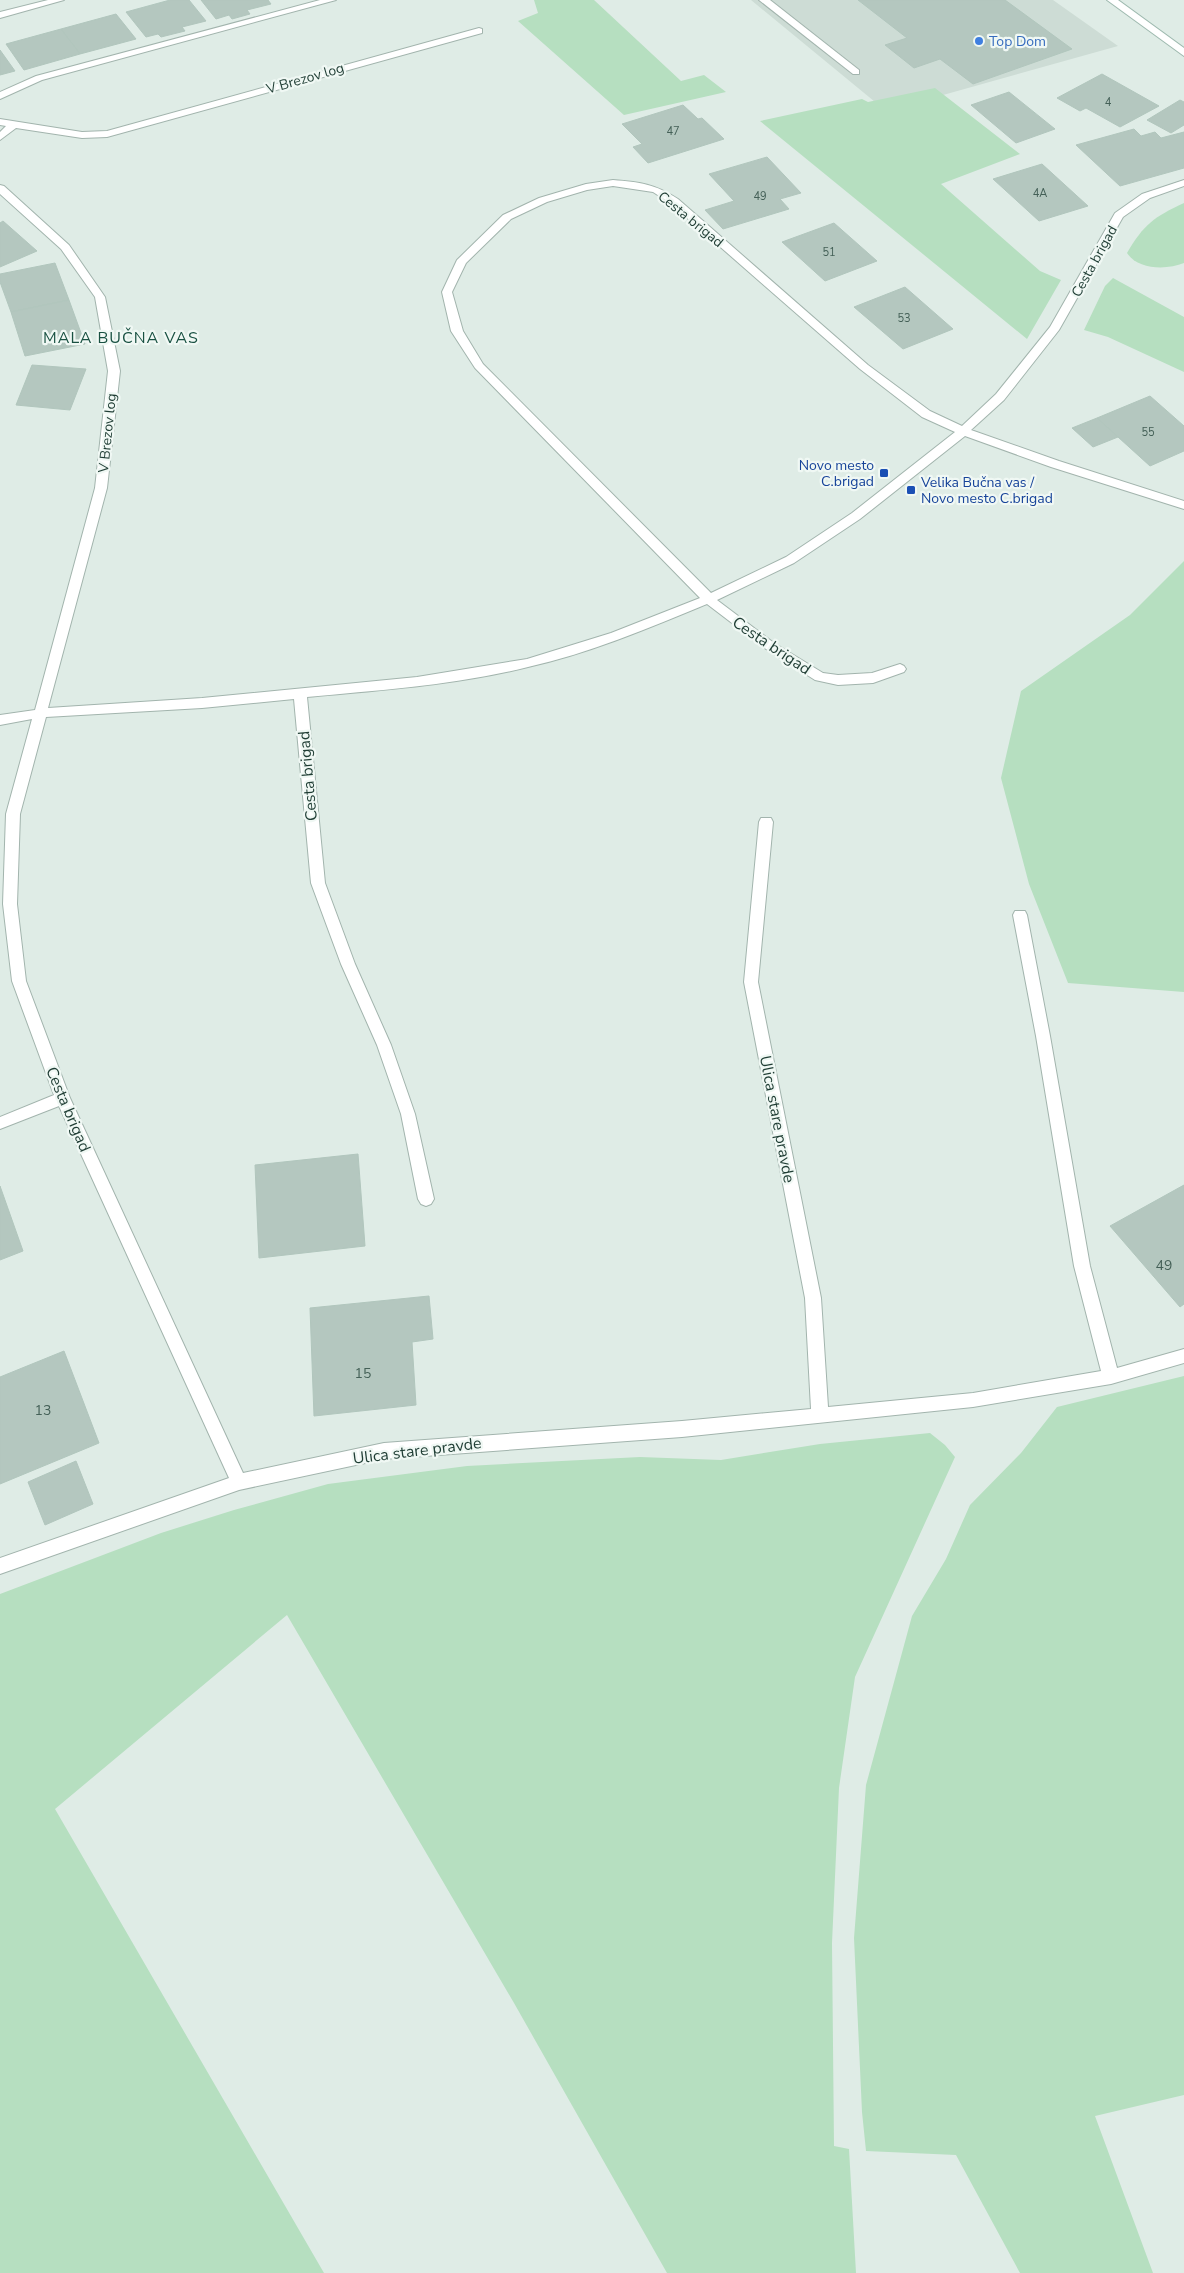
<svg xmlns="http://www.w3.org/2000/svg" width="1184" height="2273" font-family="'Nunito Sans',sans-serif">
  <rect width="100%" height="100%" fill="#dfece6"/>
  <polygon fill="#cddcd5" points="751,0 1053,0 1118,46 886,111"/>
  <g fill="#b6dfc0">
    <polygon points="534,0 594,0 681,81 704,75 726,92 624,115 518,21 538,13"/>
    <polygon points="935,88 1020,154 941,184 1040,271 1061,280 1027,339 760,121 862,99 868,102"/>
    <path d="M1184 203V263C1167 270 1138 270 1127 253 1144 224 1154 217 1184 203Z"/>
    <polygon points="1113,278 1184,317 1184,372 1108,337 1084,330 1105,286"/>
    <polygon points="1184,561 1184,992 1068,983 1029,884 1001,778 1021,691 1130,615"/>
    <polygon points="1184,1376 1184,2095 1095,2116 1153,2273 1020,2273 956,2155 866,2151 862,2112 854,1938 866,1785 912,1616 946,1559 970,1505 1021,1453 1057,1407"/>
    <polygon points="930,1433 945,1445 955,1457 855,1677 839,1788 832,1943 834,2146 849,2149 856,2273 667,2273 514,2003 287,1615 55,1809 324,2273 0,2273 0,1594 161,1533 234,1510 328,1484 467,1466 640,1457 721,1460 820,1444"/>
  </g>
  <g fill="#b4c7bf" stroke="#b1c6bd">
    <polygon points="170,0 189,0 206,21 182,27 185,31 161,37 158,34 146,37 126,12"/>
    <polygon points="201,0 268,0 271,4 247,10 250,14 232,19 229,15 216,19"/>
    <polygon points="858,0 1005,0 1072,49 973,84 940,59 914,68 885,45 907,38"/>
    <polygon points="116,14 136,39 80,54 61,29"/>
    <polygon points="61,29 80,54 24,70 6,44"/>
    <polygon points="0,50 15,71 0,75"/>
    <polygon points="1102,74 1159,106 1120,127 1086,108 1080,111 1057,98"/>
    <polygon points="1009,92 1055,129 1016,143 971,105"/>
    <polygon points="1180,100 1184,102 1184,125 1171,133 1147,120"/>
    <polygon points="683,105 698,119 702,118 724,139 648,163 633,147 642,144 622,124"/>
    <polygon points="1134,129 1141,136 1155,132 1161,138 1184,132 1184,168 1120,186 1076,145"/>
    <polygon points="767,157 801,193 780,199 789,209 723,229 705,210 734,201 709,174"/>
    <polygon points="1042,164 1088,206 1039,221 993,179"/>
    <polygon points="3,221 37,251 0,267 0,223"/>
    <polygon points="834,223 877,261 825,281 782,242"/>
    <polygon points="55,263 69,300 11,312 0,282 0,274"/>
    <polygon points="905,287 953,329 903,349 854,307"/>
    <polygon points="69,300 85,344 25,356 11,312"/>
    <polygon points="32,365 86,369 70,410 16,405"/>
    <polygon points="1150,396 1184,426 1184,451 1150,466 1097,418"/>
    <polygon points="1097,418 1118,437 1093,447 1072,428"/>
    <polygon points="358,1154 365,1246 259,1258 255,1165"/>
    <polygon points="1184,1185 1184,1304 1180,1307 1110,1226"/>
    <polygon points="0,1186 23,1251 0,1260"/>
    <polygon points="429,1296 433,1339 412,1342 416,1405 314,1416 310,1308"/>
    <polygon points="64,1351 99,1443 0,1484 0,1377"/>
    <polygon points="76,1461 93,1504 45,1525 28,1482"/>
  </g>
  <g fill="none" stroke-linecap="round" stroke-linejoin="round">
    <g stroke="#a2b4ad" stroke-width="2">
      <g id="street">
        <polygon points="48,0 64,0 0,18 0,12"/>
        <polygon points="320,0 336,0 42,80 0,99 0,92 36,76"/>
        <polygon points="759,0 770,0 859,70 859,74 853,74"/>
        <polygon points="479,28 482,29 482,33 107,137 82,138 16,128 0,140 0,132 6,126 0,125 0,119 82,132 107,131"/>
        <path d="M613 180C640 182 655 184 678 199L868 365 930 411 962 426 996 394 1050 327 1115 213 1142 194 1184 180V186L1150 198 1123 217 1059 330 1004 400 971 430 1059 461 1184 501V509L1051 467 965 436 860 519 794 563 717 600 774 643 823 673 838 675 872 673 900 664 904 666 906 669 904 672 873 683 838 685 815 680 766 649 707 604C649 628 590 653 528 667 456 685 381 690 307 697L325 883 355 964 391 1045 415 1114 434 1199 431 1204 426 1206 421 1204 418 1199 401 1114 377 1045 341 964 311 883 294 699 202 708 46 717 20 814 17 904 26 981 70 1098 243 1473 384 1443 682 1421 811 1409 805 1298 744 982 759 822 761 818H771L773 822 758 982 821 1298 828 1407 973 1393 1101 1371 1074 1266 1036 1036 1013 915 1015 911H1025L1027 915 1050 1036 1090 1266 1117 1368 1184 1349V1363L1111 1384 973 1407 682 1437 384 1459 239 1490 0 1574V1558L229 1478 59 1106 0 1129V1117L54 1095 12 981 3 904 6 814 32 719 0 725V715L35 710 95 488 108 371 95 297 61 249 0 194V185L4 186 69 245 105 297 120 371 107 488 48 708 202 698 417 677 527 659 611 633 700 598 475 368 451 331 442 292 457 260 503 215 539 198 586 184ZM613 186 653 192 670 203 860 369 922 417 955 432 852 513 786 557 711 593 483 364 463 331 452 292 466 263 511 219 547 202 587 190Z"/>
      </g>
    </g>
    <g stroke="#9db9ae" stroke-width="2">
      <polygon id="secondary" points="1107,0 1118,0 1184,48 1184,56"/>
    </g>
    <use href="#street" fill="#fff" fill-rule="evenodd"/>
    <use href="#secondary" fill="#fff" fill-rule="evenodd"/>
  </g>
  <circle fill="#3f7fe0" stroke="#f0f8f4" stroke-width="2" cx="979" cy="41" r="5"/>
  <g fill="#1a4fb4" stroke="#f0f8f4" stroke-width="2">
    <rect x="879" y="468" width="10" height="10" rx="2.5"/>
    <rect x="906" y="485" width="10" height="10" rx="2.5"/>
  </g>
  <g text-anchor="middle" stroke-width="4.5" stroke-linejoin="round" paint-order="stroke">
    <g font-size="11" fill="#446057">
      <text x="1108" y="106">4</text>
      <text x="673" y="135">47</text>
      <text x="1040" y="197">4A</text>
      <text x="760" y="200">49</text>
      <text x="829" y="256">51</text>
      <text x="904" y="322">53</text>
      <text x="1148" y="436">55</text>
    </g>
    <g font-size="14" fill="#366cbe" stroke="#f0f8f4" text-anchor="start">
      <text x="989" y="46">Top Dom</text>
    </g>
    <g font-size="14" fill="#1f3d34" stroke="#f0f8f4">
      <text transform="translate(305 78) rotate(-16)" y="5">V Brezov log</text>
      <text transform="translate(691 219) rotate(39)" y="5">Cesta brigad</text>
      <text transform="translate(1094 261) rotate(-61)" y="5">Cesta brigad</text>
      <text transform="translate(107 433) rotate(-84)" y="5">V Brezov log</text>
    </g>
    <g font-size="14" fill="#164399" stroke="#f0f8f4" text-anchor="end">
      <text x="874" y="470">Novo mesto<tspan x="874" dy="16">C.brigad</tspan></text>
      <text x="921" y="487" text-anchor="start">Velika Bučna vas /<tspan x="921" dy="16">Novo mesto C.brigad</tspan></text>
    </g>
    <g font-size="14" fill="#446057">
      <text x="1164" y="1270">49</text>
      <text x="363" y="1378">15</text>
      <text x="43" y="1415">13</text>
    </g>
    <g font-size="16" letter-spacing="1" fill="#195142" stroke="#f0f8f4">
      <text x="121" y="343">MALA BUČNA VAS</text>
    </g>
    <g font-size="16" fill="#1f3d34" stroke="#f0f8f4">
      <text transform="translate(772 645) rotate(34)" y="6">Cesta brigad</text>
      <text transform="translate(307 776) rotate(-95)" y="6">Cesta brigad</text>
      <text transform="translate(69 1109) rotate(67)" y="6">Cesta brigad</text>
      <text transform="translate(778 1119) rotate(79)" y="6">Ulica stare pravde</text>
      <text transform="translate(417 1450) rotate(-7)" y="6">Ulica stare pravde</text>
    </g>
  </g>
</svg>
